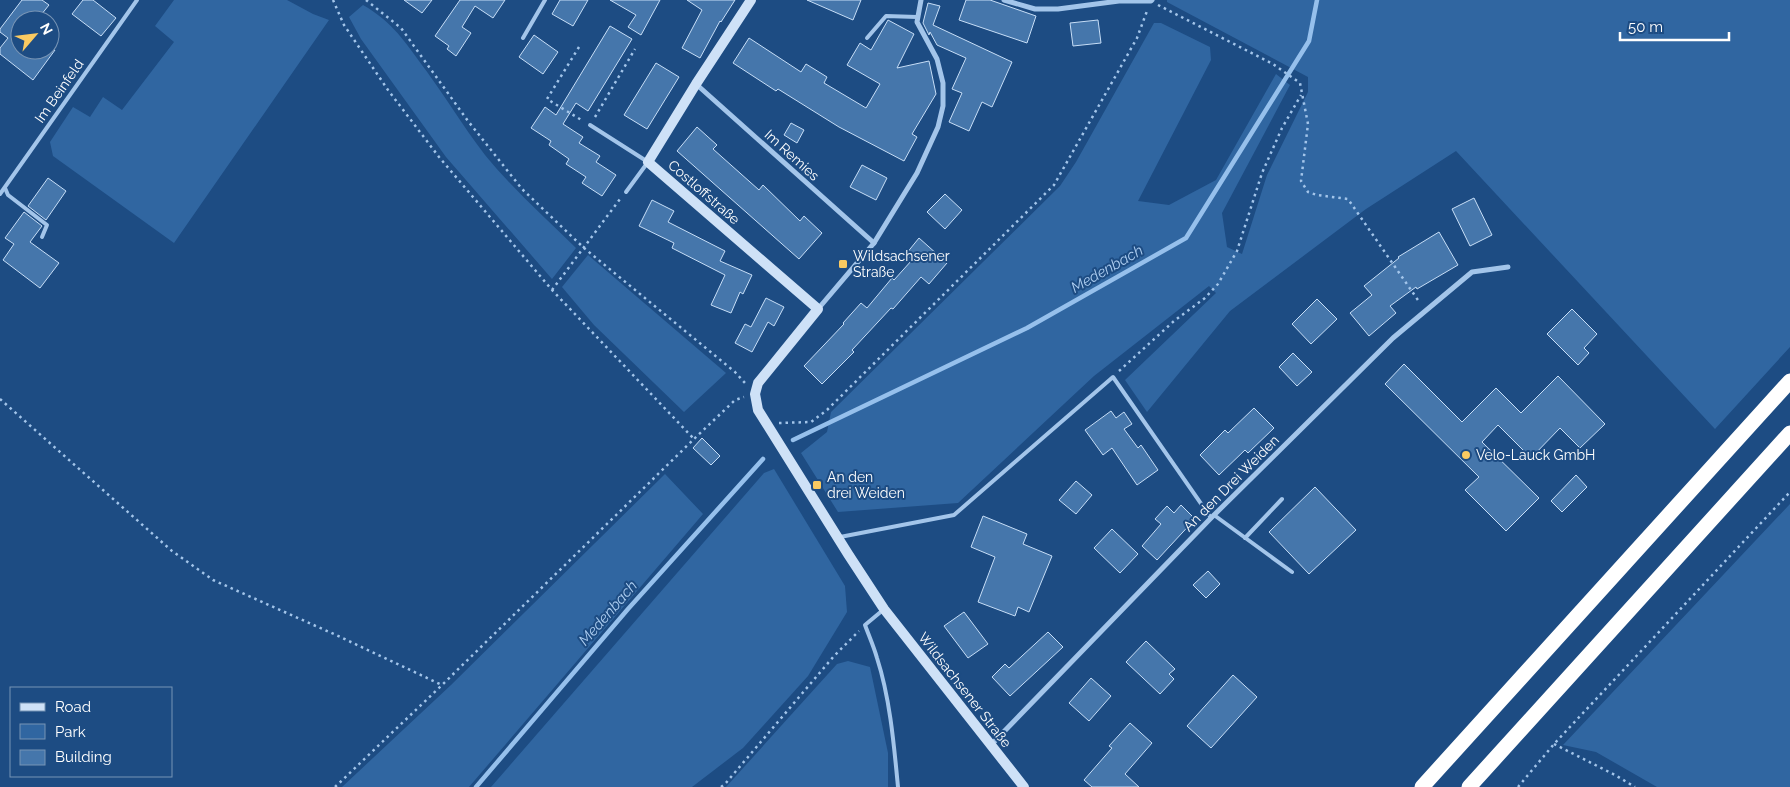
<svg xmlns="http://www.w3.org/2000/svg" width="1790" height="787" font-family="Raleway,sans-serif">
  <rect width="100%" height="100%" fill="#1d4c83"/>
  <g fill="#3066a1">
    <polygon points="174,0 287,0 313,14 329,20 174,243 53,156 50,142 73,107 90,117 103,97 122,110 174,42 155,26"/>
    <polygon points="1167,0 1790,0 1790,347 1715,429 1456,151 1366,209 1230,311 1147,412 1125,380 1216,293 1209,286 1094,376 958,503 838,512 801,453 827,432 831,412 1060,186 1076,162 1154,23 1161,23 1210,47 1211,60 1138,201 1169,205 1216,180 1276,74 1290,85 1222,213 1227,247 1242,254 1267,175 1308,92 1308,77 1167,2"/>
    <path d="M363 5C389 20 402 37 419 61 442 91 462 125 485 155 513 189 544 217 576 248L552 279 446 157 361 39 349 17Z"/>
    <polygon points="588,255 726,373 684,412 594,325 562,287"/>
    <polygon points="774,469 845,586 847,612 808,676 743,748 692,787 491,787 764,473"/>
    <polygon points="665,474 703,514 469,787 342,787 451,685"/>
    <polygon points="1790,504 1790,787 1657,787 1596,752 1563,745"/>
    <polygon points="848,661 870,667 888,753 888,787 726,787 837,664"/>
  </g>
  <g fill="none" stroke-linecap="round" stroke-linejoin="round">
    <g stroke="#96c0ec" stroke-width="4.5">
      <polyline points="793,440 1027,328 1186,238 1309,41 1317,0"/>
      <polyline points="476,787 628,609 763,459"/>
    </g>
  </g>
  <g fill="#4576ab" stroke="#c7def7">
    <polygon points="22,0 42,0 49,5 37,20 20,20 20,50 55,50 33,80 0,54 0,48 8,38 0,32 0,29"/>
    <polygon points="83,0 93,0 116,18 101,36 72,14"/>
    <polygon points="404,0 432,0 422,13"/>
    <polygon points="460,0 505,0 493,18 475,6 462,27 471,33 456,56 447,49 449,46 435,36"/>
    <polygon points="560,0 588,0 573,26 552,14"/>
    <polygon points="610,0 660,0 641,35 628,27 636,15"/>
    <polygon points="687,0 735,0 721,22 720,21 700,58 682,48 702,10"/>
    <polygon points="807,0 861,0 853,20"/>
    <polygon points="966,0 990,0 1036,16 1027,43 959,20"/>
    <polygon points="928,3 940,6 933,25 1012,62 992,107 982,102 969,131 949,122 962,93 952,89 966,58 937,45 930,32 929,35 923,23"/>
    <polygon points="888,20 914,34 897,68 929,61 936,94 912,134 917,137 904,161 839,127 778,89 776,91 733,63 749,38 801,72 806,64 827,77 824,83 866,108 880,84 847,65 860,43 871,50"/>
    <polygon points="1098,20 1101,43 1073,46 1070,23"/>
    <polygon points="610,26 632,39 588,111 576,103 563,124 583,137 579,143 600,156 596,162 616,175 602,196 582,183 586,177 566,164 569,159 549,145 551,141 531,128 545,107 556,115"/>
    <polygon points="534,35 558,52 543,74 519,57"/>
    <polygon points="656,63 679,77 647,129 624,115"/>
    <polygon points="791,123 804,130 797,143 784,135"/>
    <polygon points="697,127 717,145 713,149 759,190 763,185 800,221 804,216 822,233 799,259 677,151"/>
    <polygon points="862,165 887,178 876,200 850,187"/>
    <polygon points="48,178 66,191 46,220 28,206"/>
    <polygon points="945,194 962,210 945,229 927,212"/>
    <polygon points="1474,198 1492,235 1470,246 1452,209"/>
    <polygon points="652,200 674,211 668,222 725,251 720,261 752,275 743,294 740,292 731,313 711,305 725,275 672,248 674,243 639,226"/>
    <polygon points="24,212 42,226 30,242 59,263 40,288 3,260 14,244 5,238"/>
    <polygon points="1439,232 1458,265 1417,289 1416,287 1390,306 1396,313 1369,336 1350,313 1372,295 1364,286 1399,258 1398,257"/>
    <polygon points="919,238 947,263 929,284 921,277 893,309 891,308 852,350 854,352 822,384 804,366 844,324 843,323 861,303 867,308 892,278 894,280 912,260 906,254"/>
    <polygon points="766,298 784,307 774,326 768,322 752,352 735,343 745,324 751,327"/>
    <polygon points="1317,299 1337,319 1311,344 1292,324"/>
    <polygon points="1572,309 1597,334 1584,348 1589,353 1578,365 1547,334"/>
    <polygon points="1293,353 1312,372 1297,386 1279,367"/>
    <polygon points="1404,364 1462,422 1496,388 1521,413 1558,376 1605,424 1580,448 1560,428 1531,458 1498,425 1482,442 1539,498 1506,531 1465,490 1479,477 1385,384"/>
    <polygon points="1254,408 1274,428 1248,453 1245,450 1219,475 1200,455 1225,430 1228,433"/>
    <polygon points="1111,411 1116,418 1124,412 1132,424 1124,429 1138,448 1141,445 1158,470 1137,485 1112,448 1103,455 1085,430"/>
    <polygon points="702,438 720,456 711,465 693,448"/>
    <polygon points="1576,475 1587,487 1562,512 1551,501"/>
    <polygon points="1076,481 1092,495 1076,514 1059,500"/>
    <polygon points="1315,487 1356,530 1309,574 1269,532"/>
    <polygon points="1181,505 1195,519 1157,560 1142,546 1161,524 1155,519 1167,506 1174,513"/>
    <polygon points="983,516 1027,534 1023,544 1052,556 1029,612 1018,607 1015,616 978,602 995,557 971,547"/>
    <polygon points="1112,529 1138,554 1120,573 1094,548"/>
    <polygon points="1208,571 1220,584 1206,598 1193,585"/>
    <polygon points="964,612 988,644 968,658 944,626"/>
    <polygon points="1048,632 1063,647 1010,696 992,677 1005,664 1009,668"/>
    <polygon points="1146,641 1175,669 1169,674 1174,679 1160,694 1126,662"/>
    <polygon points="1233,675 1257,697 1211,748 1187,726"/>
    <polygon points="1091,678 1111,696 1089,721 1069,703"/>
    <polygon points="1130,723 1152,743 1125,774 1139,787 1092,787 1084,780 1112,748 1109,746"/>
  </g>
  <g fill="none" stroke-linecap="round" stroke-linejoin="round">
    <g stroke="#a3c5ea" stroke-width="2.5" stroke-dasharray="2.5 4" stroke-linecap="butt">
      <polyline points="333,0 344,25 388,90 439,157 552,290 694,439"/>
      <polyline points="366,0 401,28 468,121 522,189 584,248 735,372 745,383"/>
      <polyline points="1158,5 1273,64 1300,83 1308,124 1301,181 1308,192 1317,195 1348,199 1420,303"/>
      <polyline points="579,47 547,99 583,121"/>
      <polyline points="595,117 635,49"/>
      <polyline points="552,290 620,199"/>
      <polyline points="1119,371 1174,321 1205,298 1218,284 1237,251 1262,173 1282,128 1301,95"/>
      <polyline points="0,399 172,551 213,580 336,635 442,685"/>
      <polyline points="779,423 811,422 827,410 1054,185 1137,38 1147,11"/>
      <polyline points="1554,744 1615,775 1635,787"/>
      <polyline points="335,787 442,685 694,439 735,400 744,397"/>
      <polyline points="721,787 725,784 834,656 859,631"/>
      <polyline points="1518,787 1554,744 1790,492"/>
    </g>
    <g stroke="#a3c5ea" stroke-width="4">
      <polyline points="523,38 545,0"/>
      <polyline points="867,38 886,16 917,17"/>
      <polyline points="590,125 648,162 626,192"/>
      <polyline points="5,188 8,195 47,225 42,237"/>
      <polyline points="0,194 137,0"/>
      <polyline points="1214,515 1292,572"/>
      <polyline points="840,537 954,515 1113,377 1211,518"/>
      <polyline points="1245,538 1282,499"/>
      <path d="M883 610 865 625C869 636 874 647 877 658 890 698 894 745 898 787"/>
    </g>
    <g stroke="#a3c5ea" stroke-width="5">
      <polyline points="1004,0 1035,9 1058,9 1119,1 1151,1 1152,0"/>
      <polyline points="696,84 874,243"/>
      <polyline points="818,309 874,243 917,173 938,127 943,106 943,83 937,59 917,22 921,0"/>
      <polyline points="991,745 1211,518 1393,338 1472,272 1508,267"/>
    </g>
    <polyline stroke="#cee1f7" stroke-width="10" points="751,0 696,84 648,162 818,309 758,383 755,394 758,410 848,554 884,609 1024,787"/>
    <g stroke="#fff" stroke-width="15">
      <polyline points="1422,787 1790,381"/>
      <polyline points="1469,787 1790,433"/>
    </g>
  </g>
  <g fill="#faca61" stroke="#1d4c83" stroke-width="2">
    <rect x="838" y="259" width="10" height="10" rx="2.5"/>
    <circle cx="1466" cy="455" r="5"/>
    <rect x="812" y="480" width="10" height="10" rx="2.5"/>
  </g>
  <g text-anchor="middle" stroke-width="4" stroke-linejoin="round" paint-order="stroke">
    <g font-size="14" fill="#fff" stroke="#1d4c83">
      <text transform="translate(59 91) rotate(-55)" y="5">Im Beinfeld</text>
      <text transform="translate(792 155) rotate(42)" y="5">Im Remies</text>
      <text transform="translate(704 192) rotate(41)" y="5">Costloffstraße</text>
      <text transform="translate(1231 483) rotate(-45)" y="5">An den Drei Weiden</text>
      <text transform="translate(965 690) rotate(52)" y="5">Wildsachsener Straße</text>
    </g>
    <g font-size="14" fill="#fff" stroke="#1d4c83" text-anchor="start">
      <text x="853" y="261">Wildsachsener<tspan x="853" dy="16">Straße</tspan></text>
      <text x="1476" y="460">Velo-Lauck GmbH</text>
      <text x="827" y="482">An den<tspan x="827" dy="16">drei Weiden</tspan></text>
    </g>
    <g font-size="15" font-style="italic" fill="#aecef1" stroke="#1d4c83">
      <text transform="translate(1107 269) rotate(-30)" y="5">Medenbach</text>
      <text transform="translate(608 613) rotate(-49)" y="5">Medenbach</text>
    </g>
  </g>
  <rect x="10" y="687" width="162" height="90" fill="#1d4c83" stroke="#7794b5"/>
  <rect x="20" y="703" width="25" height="8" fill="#cee1f7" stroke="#7794b5"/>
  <text x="55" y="712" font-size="15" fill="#ffffff">Road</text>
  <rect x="20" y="724" width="25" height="15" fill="#3066a1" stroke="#7794b5"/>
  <text x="55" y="737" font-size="15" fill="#ffffff">Park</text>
  <rect x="20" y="750" width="25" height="15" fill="#4576ab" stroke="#7794b5"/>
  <text x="55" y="762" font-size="15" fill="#ffffff">Building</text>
  <g transform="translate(35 35) rotate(62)"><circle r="24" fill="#1d4c83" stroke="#7794b5"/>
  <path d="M0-4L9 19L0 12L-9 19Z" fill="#faca61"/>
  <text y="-8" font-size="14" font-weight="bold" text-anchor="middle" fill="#ffffff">N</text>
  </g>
  <path d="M1620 32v8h109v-8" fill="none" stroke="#ffffff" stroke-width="2.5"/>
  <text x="1628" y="32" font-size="15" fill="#ffffff" stroke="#1d4c83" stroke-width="4" paint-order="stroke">50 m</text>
</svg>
